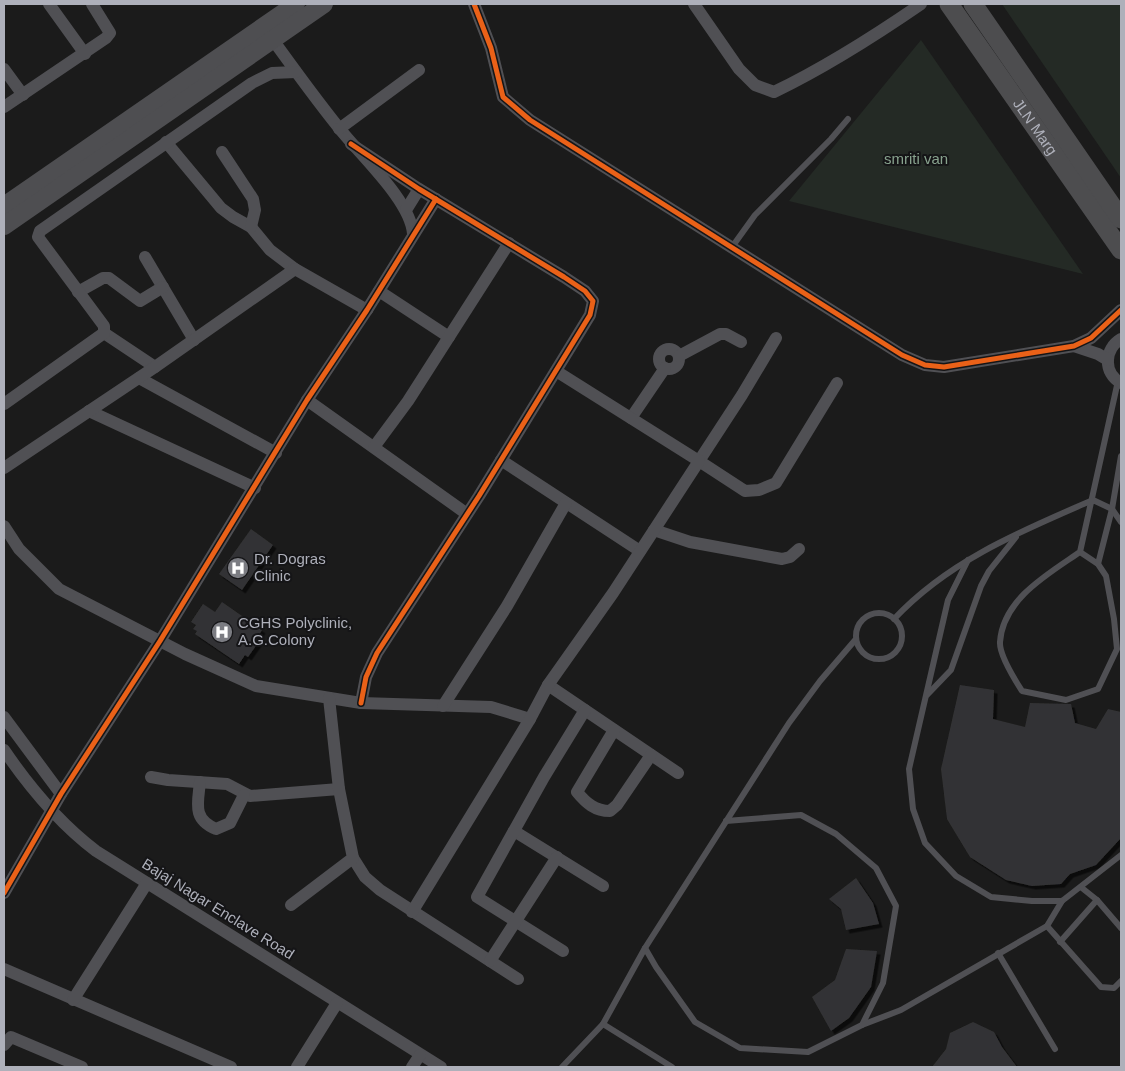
<svg xmlns="http://www.w3.org/2000/svg" width="1125" height="1071" font-family="Helvetica,sans-serif">
  <defs>
    <filter id="shadow"><feDropShadow dx="3.5" dy="3.5" stdDeviation="0" flood-color="#0009"/></filter>
  </defs>
  <rect width="100%" height="100%" fill="#1b1b1b"/>
  <g fill="#242a25">
    <polygon points="1002,4 1121,4 1121,178"/>
    <polygon points="921,40 1083,274 789,201"/>
  </g>
  <g fill="#333334" filter="url(#shadow)">
    <polygon points="251,529 273,545 242,590 219,574"/>
    <polygon points="222,602 262,630 257,638 260,640 248,657 245,655 239,664 195,634 197,631 193,629 196,625 191,622 203,604 215,612"/>
    <polygon points="960,685 994,690 993,719 1025,727 1030,703 1071,704 1075,723 1096,729 1108,709 1121,712 1121,838 1096,865 1070,874 1061,884 1032,886 1006,880 970,857 947,819 941,769"/>
    <polygon points="856,878 873,903 879,924 846,930 841,909 829,899"/>
    <polygon points="846,949 877,951 871,987 849,1018 831,1031 812,997 835,980"/>
    <polygon points="973,1022 994,1032 1002,1047 1017,1067 932,1067 946,1049 950,1033"/>
  </g>
  <g fill="none" stroke-linecap="round" stroke-linejoin="round">
    <g stroke="#505054" stroke-width="6">
      <polyline points="732,247 755,215 831,139 848,119"/>
      <path d="M1080 552 1098 564 1106 576 1114 619 1117 649 1098 689 1066 700 1022 691C1015 680 999 655 1000 642 1003 599 1048 574 1080 552L1118 381"/>
      <polyline points="968,560 948,600 909,769 913,809 925,843 956,876 991,897 1032,901 1062,901 1121,855"/>
      <polyline points="1098,564 1112,509 1121,456"/>
      <circle cx="879" cy="636" r="23"/>
      <path d="M894 619C948 561 1021 531 1093 500L1112 509 1121 522"/>
      <polyline points="927,695 951,670 981,586 989,571 1016,537"/>
      <polyline points="1082,888 1097,900 1121,928"/>
      <polyline points="1047,926 1101,987 1114,988 1121,981"/>
      <polyline points="1060,942 1097,900"/>
      <polyline points="645,948 656,967 695,1022 740,1048 808,1052 862,1025 883,983 896,906 876,868 836,834 801,815 726,821"/>
      <polyline points="998,953 1055,1049"/>
      <polyline points="603,1024 672,1067"/>
      <polyline points="862,1025 901,1010 1047,926 1062,901"/>
      <polyline points="562,1067 603,1024 645,948 789,723 820,681 856,639"/>
    </g>
    <g stroke="#505054" stroke-width="12">
      <polyline points="49,4 85,54"/>
      <polyline points="474,4 491,48 503,97 530,120 902,355 925,365 944,367 1074,346 1091,338 1121,310"/>
      <path d="M694 4 739 69 755 85 774 92C826 67 873 37 921 4"/>
      <path d="M268 33C291 65 314 97 339 128 360 155 411 201 413 234"/>
      <polyline points="4,69 23,95"/>
      <polyline points="4,107 106,38 110,33 92,4"/>
      <polyline points="339,129 419,70"/>
      <polyline points="166,142 221,208 233,217 251,227 270,250 295,269"/>
      <polyline points="351,144 419,189 564,277 585,291 593,301 590,315 479,496 377,653 366,677 361,703"/>
      <polyline points="222,152 253,199 255,210 251,227"/>
      <polyline points="406,210 419,189"/>
      <polyline points="145,257 194,340"/>
      <polyline points="379,291 449,337"/>
      <polyline points="78,292 103,278 109,278 140,301 163,287"/>
      <polyline points="104,333 155,367"/>
      <polyline points="776,338 742,395 699,461 745,491 759,490 776,483 837,383"/>
      <path d="M1121 339C1104 349 1103 373 1121 383"/>
      <polyline points="1074,346 1098,354 1108,360"/>
      <circle cx="669" cy="359" r="10"/>
      <polyline points="679,356 720,334 726,334 741,342"/>
      <polyline points="139,378 276,453"/>
      <polyline points="307,400 467,514"/>
      <polyline points="4,404 104,333 104,326 38,237 40,231 252,83 272,73 296,72"/>
      <polyline points="89,411 255,488"/>
      <polyline points="631,418 665,368"/>
      <polyline points="374,447 408,401 509,243"/>
      <polyline points="501,460 640,551"/>
      <polyline points="4,468 155,367 295,269 367,310"/>
      <polyline points="4,526 19,549 59,589 185,654 256,686 361,703 491,707 530,719"/>
      <polyline points="654,530 690,542 782,559 790,557 799,549"/>
      <polyline points="548,685 678,773"/>
      <polyline points="443,706 507,606 566,503"/>
      <polyline points="4,717 61,794"/>
      <path d="M614 730 577 792C586 803 595 811 610 811L617 805 651 755"/>
      <path d="M4 750C30 788 59 823 96 851L441 1067"/>
      <polyline points="151,777 168,780 227,784 250,796 339,789"/>
      <path d="M200 782C198 803 192 819 216 829L230 823 244 795"/>
      <polyline points="514,831 603,886"/>
      <polyline points="353,858 365,877 380,890 518,979"/>
      <polyline points="4,893 61,794 160,641 307,400 367,310 436,199"/>
      <polyline points="291,905 353,858 339,789 329,698"/>
      <polyline points="412,912 530,719 548,685 613,593 699,461 556,371"/>
      <polyline points="563,951 477,897 544,777 585,710"/>
      <polyline points="490,961 557,857"/>
      <polyline points="4,969 231,1067"/>
      <polyline points="73,1000 147,883"/>
      <polyline points="4,1045 11,1037 82,1067"/>
      <polyline points="297,1067 337,1003"/>
      <polyline points="412,1067 420,1055"/>
    </g>
    <g stroke="#4e4e51" stroke-width="18">
      <polyline points="4,206 296,4"/>
      <polyline points="4,226 324,4"/>
    </g>
    <g stroke="#4d4d4f" stroke-width="19">
      <path id="s1" d="M949 4 1121 250"/>
      <polyline points="973,4 1121,219"/>
    </g>
    <g stroke="#151517" stroke-width="8">
      <g id="cycleway">
        <polyline points="474,4 491,48 503,97 530,120 902,355 925,365 944,367 1074,346 1091,338 1121,310"/>
        <polyline points="351,144 419,189 564,277 585,291 593,301 590,315 479,496 377,653 366,677 361,703"/>
        <polyline points="4,893 61,794 160,641 307,400 367,310 436,199"/>
      </g>
    </g>
    <use href="#cycleway" stroke="#ea6118" stroke-width="5"/>
  </g>
  <defs>
    <g id="hospital-disc" transform="scale(1.125)"><circle r="9.5" fill="#7b7c82" stroke="#151517"/><path d="M-5-5h3v3.5h4V-5h3V5h-3V1.5h-4V5h-3Z" fill="#fff"/></g>
  </defs>
  <g fill-rule="evenodd">
    <use href="#hospital-disc" x="238" y="568"/>
    <use href="#hospital-disc" x="222" y="632"/>
  </g>
  <g text-anchor="middle" stroke-width="4" stroke-linejoin="round" paint-order="stroke">
    <g font-size="15" fill="#aeb0ba" stroke="#151517">
      <text dy="5" stroke="none"><textPath href="#s1" startOffset="150">JLN Marg</textPath></text>
      <text transform="translate(218 909) rotate(32)" y="5">Bajaj Nagar Enclave Road</text>
    </g>
    <g font-size="15" fill="#88a28e" stroke="#151517">
      <text x="916" y="164">smriti van</text>
    </g>
    <g font-size="15" fill="#aeb0ba" stroke="#151517" text-anchor="start">
      <text x="254" y="564">Dr. Dogras<tspan x="254" dy="17">Clinic</tspan></text>
      <text x="238" y="628">CGHS Polyclinic,<tspan x="238" dy="17">A.G.Colony</tspan></text>
    </g>
  </g>
  <rect width="1125" height="1071" fill="none" stroke="#aeb0ba" stroke-width="10"/>
</svg>
